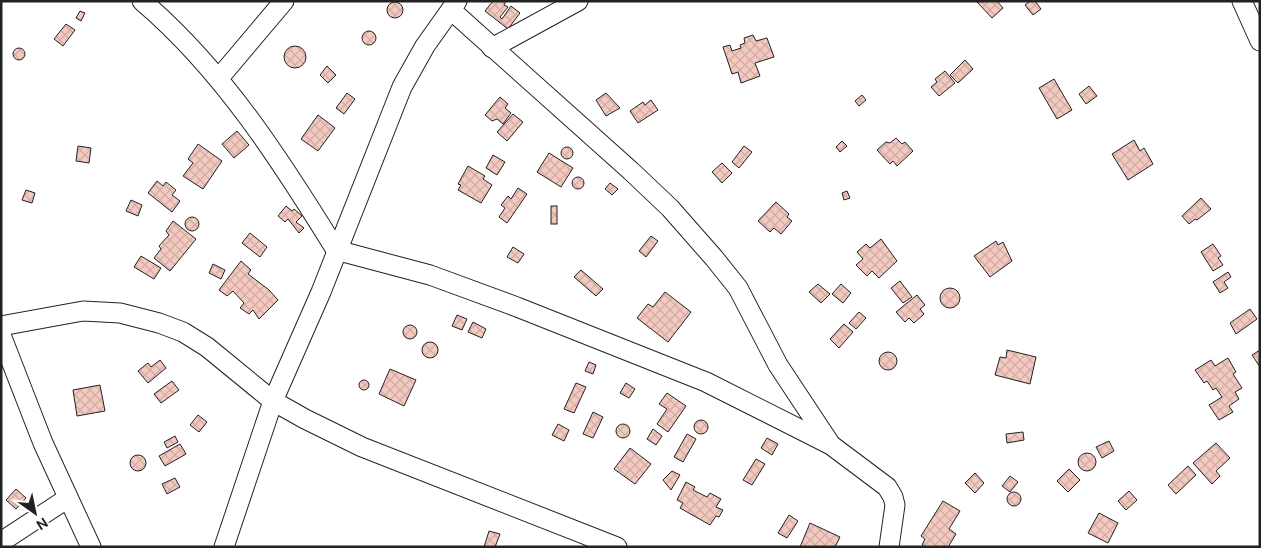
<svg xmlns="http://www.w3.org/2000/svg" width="1261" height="548" font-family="'DM Sans',sans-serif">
  <defs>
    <pattern id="building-cross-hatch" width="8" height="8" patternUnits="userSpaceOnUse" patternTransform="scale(1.25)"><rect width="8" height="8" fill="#f3c9c0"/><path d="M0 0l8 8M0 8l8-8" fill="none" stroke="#d0aca5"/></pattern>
  </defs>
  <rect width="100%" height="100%" fill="#fff"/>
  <g fill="url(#building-cross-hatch)" stroke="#222">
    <polygon points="493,1 506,1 504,5 508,7 500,17 502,19 511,6 520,13 508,29 485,11"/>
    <polygon points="991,1 997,1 1003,8 992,18 977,2"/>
    <polygon points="1030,1 1035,1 1041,9 1033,15 1025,5"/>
    <circle cx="395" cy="10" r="8"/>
    <polygon points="80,11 85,13 81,21 76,18"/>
    <polygon points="66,24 75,30 63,46 54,39"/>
    <circle cx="369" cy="38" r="7"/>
    <polygon points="753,35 756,41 767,38 774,57 755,63 760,76 741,83 738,72 732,74 723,47 730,45 732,51 741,48 740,45 745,43 744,38"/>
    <circle cx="295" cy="57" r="11"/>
    <circle cx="19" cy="54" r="6"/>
    <polygon points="965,60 973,69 958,83 950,75"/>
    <polygon points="327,66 336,75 328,83 320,75"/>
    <polygon points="945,71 955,83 939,96 931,87 937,82 935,79"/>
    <polygon points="1054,79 1072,110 1057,119 1039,88"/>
    <polygon points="1089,86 1097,96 1086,104 1079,94"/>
    <polygon points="347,93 355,99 344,114 336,108"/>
    <polygon points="606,93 620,108 606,116 596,100"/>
    <polygon points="862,95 866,100 859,106 855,101"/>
    <polygon points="500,97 508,104 505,108 511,113 503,124 497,119 492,121 485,115"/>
    <polygon points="651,100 658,110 638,123 630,111 643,102 645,105"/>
    <polygon points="513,114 523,122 507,141 497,132"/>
    <polygon points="318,115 335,128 318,151 301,139"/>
    <polygon points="237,131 249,145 234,158 222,144"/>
    <polygon points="896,138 902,144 905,142 913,151 897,166 893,161 890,164 877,150 886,142 890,143"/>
    <polygon points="1134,140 1140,151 1144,148 1153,164 1128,180 1112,154"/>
    <polygon points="842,141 847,146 840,152 836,147"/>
    <polygon points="198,144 222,161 203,189 183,176 193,163 188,159"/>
    <polygon points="78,146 91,148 89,163 76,161"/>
    <polygon points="744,146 752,152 739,168 732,162"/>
    <circle cx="567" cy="153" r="6"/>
    <polygon points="549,153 573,168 561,187 537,172"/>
    <polygon points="493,155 505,162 497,175 486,168"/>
    <polygon points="722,163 732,173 722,183 712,172"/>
    <polygon points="468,166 485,176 483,179 492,185 481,203 458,190 461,185 458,184"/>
    <circle cx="578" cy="183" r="6"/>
    <polygon points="157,181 163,186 166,182 176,190 172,195 180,201 172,212 148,193"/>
    <polygon points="610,183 618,189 612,195 605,189"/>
    <polygon points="518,188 527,194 507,223 499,217 505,208 501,205 508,196 511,199"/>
    <polygon points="26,190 35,193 32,203 22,200"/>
    <polygon points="847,191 850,198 844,200 842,193"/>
    <polygon points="1201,198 1211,209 1197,220 1195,219 1189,224 1182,216"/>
    <polygon points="131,200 142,205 138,216 126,211"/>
    <polygon points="776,202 789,214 787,217 792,221 781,234 774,228 770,232 758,221"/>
    <polygon points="286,206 292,211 294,209 302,216 296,222 304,228 299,233 288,219 285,222 278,216"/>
    <rect x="551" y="206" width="6" height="18"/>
    <circle cx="192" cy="224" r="7"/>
    <polygon points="173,221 196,239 170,271 154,258 161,249 159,246 169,235 166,231"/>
    <polygon points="250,233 267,247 260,257 242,243"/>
    <polygon points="651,236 658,241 646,257 639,251"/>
    <polygon points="881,239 897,261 879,278 872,271 867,276 856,265 863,259 857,252 866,244 870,248"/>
    <polygon points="996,241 998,245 1003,242 1012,261 990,277 974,256"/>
    <polygon points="1213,244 1221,256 1218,258 1223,265 1213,271 1201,252"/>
    <polygon points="513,247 524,254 518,263 507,257"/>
    <polygon points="141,256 161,268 154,279 134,267"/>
    <polygon points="241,261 251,270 248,274 269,290 278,300 259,319 253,310 249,314 240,308 244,303 233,291 227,296 219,290"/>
    <polygon points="213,264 225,270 221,279 209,273"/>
    <polygon points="581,270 603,289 596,296 574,277"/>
    <polygon points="1228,272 1231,277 1224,282 1228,288 1220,293 1213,282"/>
    <polygon points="900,281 912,297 903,303 891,288"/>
    <polygon points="818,284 830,294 821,303 809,292"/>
    <polygon points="841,284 851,293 843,303 832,294"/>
    <circle cx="950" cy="298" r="10"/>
    <polygon points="665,292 691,312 668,342 637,318 648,304 653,307"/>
    <polygon points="917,295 925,305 920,309 924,314 914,323 909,318 905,322 896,312"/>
    <polygon points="1250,309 1257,319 1236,334 1230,323"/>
    <polygon points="859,312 866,318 856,329 849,323"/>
    <polygon points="457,315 467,319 462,330 452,326"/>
    <polygon points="473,322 486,329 482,338 468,332"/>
    <polygon points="844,324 853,332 839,348 830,339"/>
    <circle cx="410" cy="332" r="7"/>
    <circle cx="430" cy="350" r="8"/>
    <polygon points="1007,350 1036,357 1030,384 995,375 1000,357 1006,358"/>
    <polygon points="1260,350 1260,367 1252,355"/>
    <circle cx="888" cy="361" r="9"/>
    <polygon points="1228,358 1236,372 1233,374 1242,388 1235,392 1239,399 1229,406 1233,412 1219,420 1209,405 1222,397 1216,388 1213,390 1207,381 1204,383 1195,370 1211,360 1215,366"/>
    <polygon points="160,360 166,368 148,383 138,371 148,363 151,367"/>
    <polygon points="589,362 596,365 593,374 585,371"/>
    <polygon points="390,369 416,380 404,406 379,394"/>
    <circle cx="364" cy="385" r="5"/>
    <polygon points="172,381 179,390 161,403 154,394"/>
    <polygon points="576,383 586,387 574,413 564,409"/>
    <polygon points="626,383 635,389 629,398 620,393"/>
    <polygon points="100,385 105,411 77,416 73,390"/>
    <polygon points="667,393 686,406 668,432 657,424 667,409 659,404"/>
    <polygon points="593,412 603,417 593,438 583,434"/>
    <polygon points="198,415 207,422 199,432 190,425"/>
    <circle cx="701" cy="427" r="7"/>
    <polygon points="558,424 569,430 564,441 552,435"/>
    <circle cx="623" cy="431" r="7"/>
    <polygon points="653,429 662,436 656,445 647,439"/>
    <polygon points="1023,432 1024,440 1007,443 1006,434"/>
    <polygon points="687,434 696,439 683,462 674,457"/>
    <polygon points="175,436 178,442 167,448 164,442"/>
    <polygon points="767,438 778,444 772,455 761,448"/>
    <polygon points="1109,441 1114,451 1102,458 1096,447"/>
    <polygon points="1216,443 1230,458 1216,471 1220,476 1212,484 1193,463"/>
    <polygon points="180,444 186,454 165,466 159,456"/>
    <polygon points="630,448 651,464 635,484 614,469"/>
    <circle cx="1087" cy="462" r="9"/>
    <circle cx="138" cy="463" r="8"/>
    <polygon points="756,459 765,464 752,485 743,480"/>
    <polygon points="1188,466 1196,475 1176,494 1168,485"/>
    <polygon points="1069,469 1080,480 1068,492 1057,481"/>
    <polygon points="672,471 680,475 671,490 663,480"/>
    <polygon points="975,473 984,483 975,493 965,483"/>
    <polygon points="1010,476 1018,482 1010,492 1002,486"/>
    <polygon points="175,478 180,487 167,494 162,484"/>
    <polygon points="686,482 695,487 693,490 707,497 710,493 721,499 716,507 723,510 719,517 716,516 710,525 680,508 683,503 677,500"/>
    <polygon points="16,489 26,498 16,509 6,500"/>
    <polygon points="1129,491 1137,500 1126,510 1118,501"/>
    <circle cx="1014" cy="499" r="7"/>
    <polygon points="943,501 960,511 949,529 956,534 948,547 925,547 922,545 925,539 921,536"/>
    <polygon points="1099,513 1118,523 1108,543 1088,533"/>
    <polygon points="789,515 798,521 787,538 778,533"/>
    <polygon points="810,523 840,537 835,547 800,547"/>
    <polygon points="489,531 500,534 495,547 484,547"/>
  </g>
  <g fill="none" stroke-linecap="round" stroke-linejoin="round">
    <g stroke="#222" stroke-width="21">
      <g id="minor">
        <path d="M142 1C223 70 281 161 336 250L430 275 517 307 706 382 831 445 887 487 893 497 895 505 889 547"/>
        <polyline points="1242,1 1260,41"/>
        <polyline points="451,10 631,171 670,208 714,258 738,288 778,365 829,442"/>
        <polyline points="492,48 578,1"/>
        <polyline points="219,78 284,1"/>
        <polyline points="1,326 83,311 120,313 159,323 183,332 207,347 273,401 305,419 362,447 617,547"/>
        <polyline points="1,335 43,443 91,547"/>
        <polyline points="1,542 68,498"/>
        <polyline points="224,547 273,401 321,292 402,87 425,46 457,1"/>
      </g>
    </g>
    <use href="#minor" stroke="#fff" stroke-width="19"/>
  </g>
  <rect width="1261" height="548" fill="none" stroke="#222222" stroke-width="5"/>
  <g transform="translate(35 513) rotate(147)" stroke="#ffffff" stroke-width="4" paint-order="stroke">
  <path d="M0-4L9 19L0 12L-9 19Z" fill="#222222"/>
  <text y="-8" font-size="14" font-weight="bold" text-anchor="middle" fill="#222222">N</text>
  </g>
</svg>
